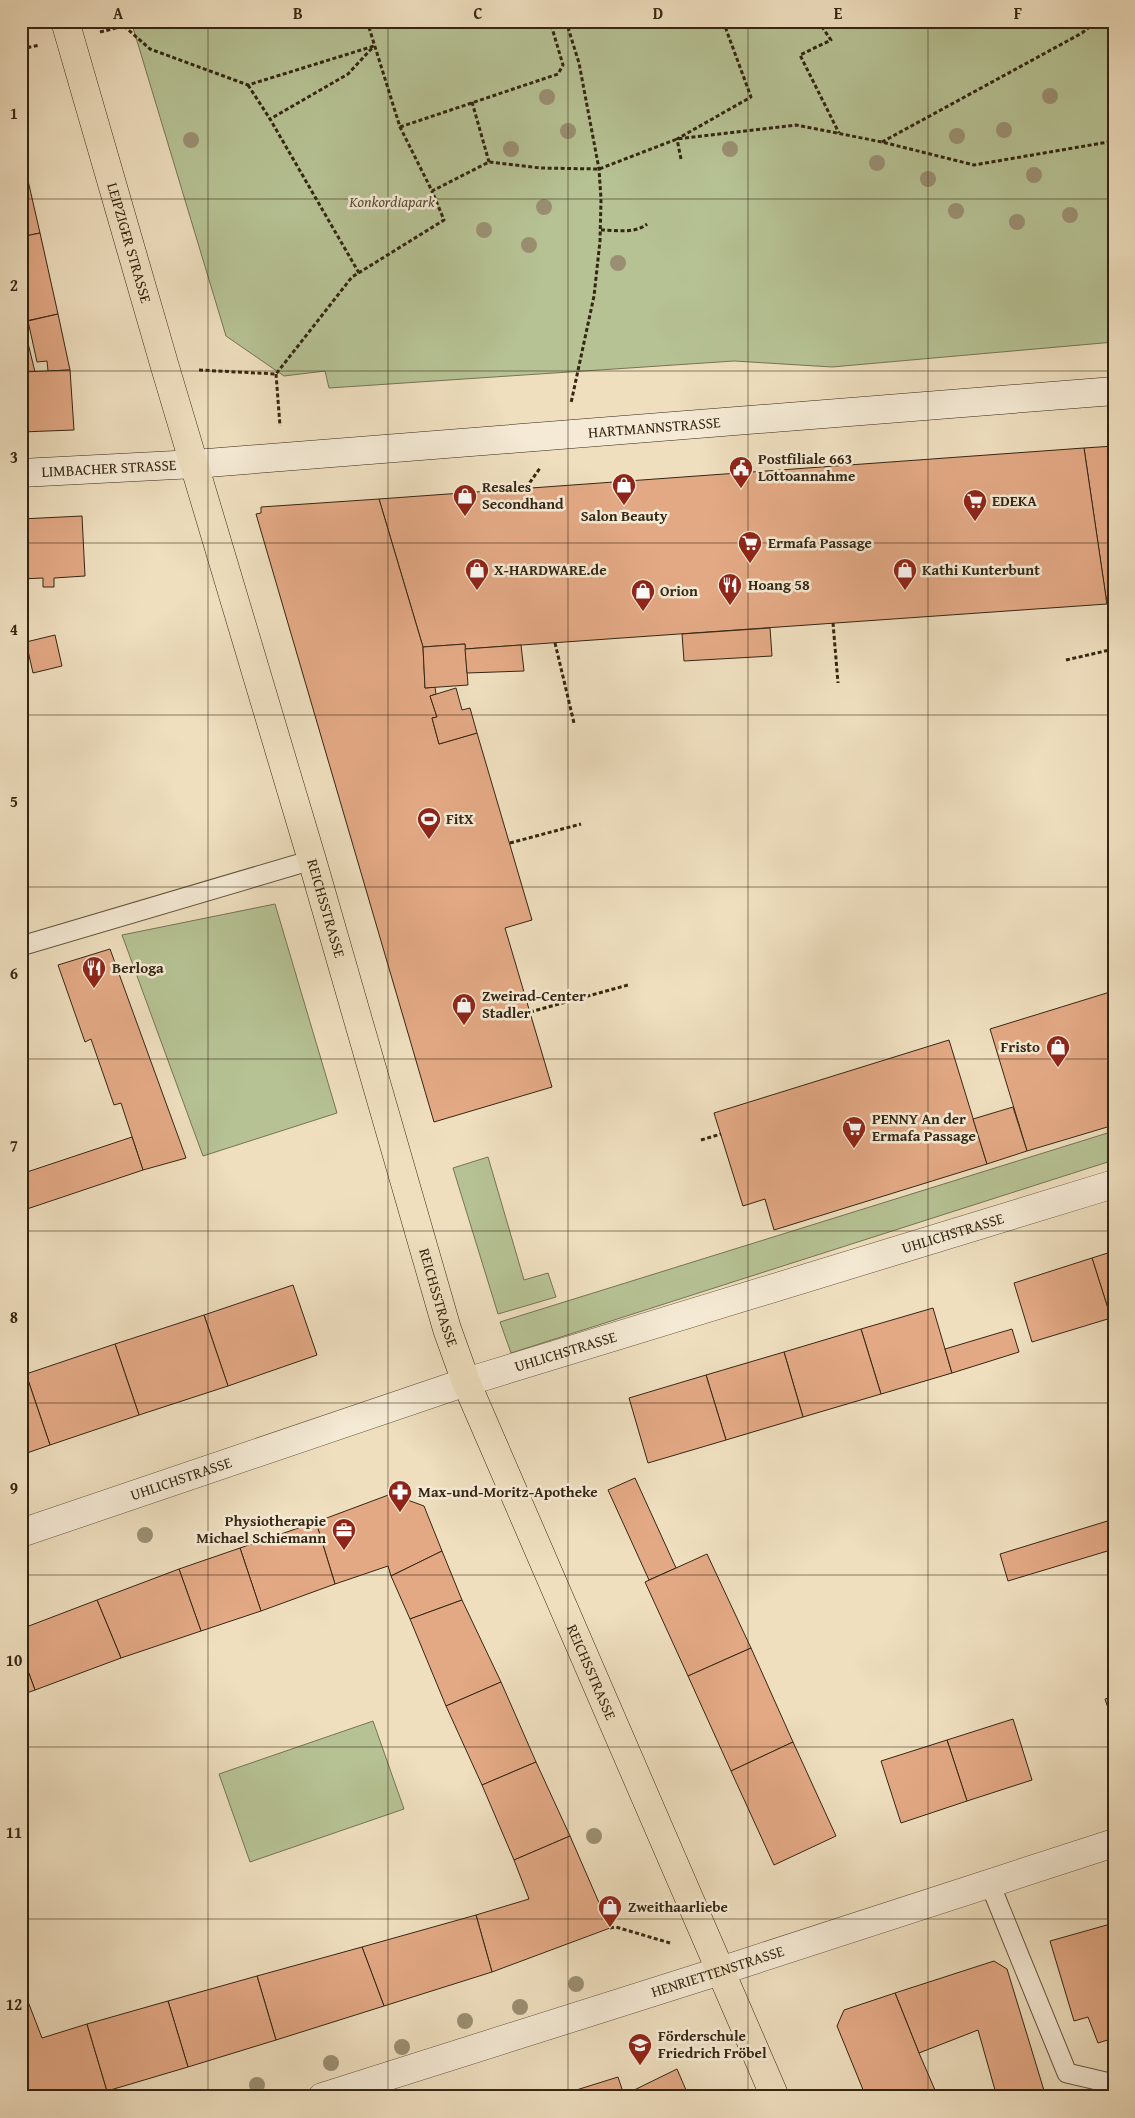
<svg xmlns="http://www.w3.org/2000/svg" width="1135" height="2118" font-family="'Gentium Book Plus',serif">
  <rect width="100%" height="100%" fill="#efdfbf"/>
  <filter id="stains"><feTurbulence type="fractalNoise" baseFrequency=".004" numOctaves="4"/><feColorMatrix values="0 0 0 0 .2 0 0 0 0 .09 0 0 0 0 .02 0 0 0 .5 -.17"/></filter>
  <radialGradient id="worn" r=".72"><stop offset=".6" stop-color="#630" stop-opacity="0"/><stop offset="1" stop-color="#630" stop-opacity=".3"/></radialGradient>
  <g fill="#b6c294" stroke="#767454">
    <polygon points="131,21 1114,21 1114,342 832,367 734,361 329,388 325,371 284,376 226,336"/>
    <polygon points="275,904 337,1113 203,1156 122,935"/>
    <polygon points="1114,1131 1114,1160 511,1353 500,1322"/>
    <polygon points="488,1157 524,1280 548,1273 556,1297 498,1314 453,1168"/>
    <polygon points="373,1721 404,1809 250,1862 219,1774"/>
  </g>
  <g fill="#e3a985" stroke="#352613">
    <polygon points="21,150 40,233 21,237"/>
    <polygon points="40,233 58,314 21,322 21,237"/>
    <polygon points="58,314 70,370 48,371 47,361 37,362 28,321"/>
    <polygon points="27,339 35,372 21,372 21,340"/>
    <polygon points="70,370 74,430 21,432 21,372"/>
    <polygon points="1114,446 1114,597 1106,598 1084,448"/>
    <polygon points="1084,448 1107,604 465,649 465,644 423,647 379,499"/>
    <polygon points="379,499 423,647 425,688 435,687 436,694 430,696 437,717 432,718 439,744 477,733 532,920 505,928 552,1087 434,1122 256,514 261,513 261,507"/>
    <polygon points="82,516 85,576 54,578 54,587 43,587 43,578 21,579 21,519"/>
    <polygon points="1114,597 1114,635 1106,598"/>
    <polygon points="770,628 772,656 684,661 682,634"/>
    <polygon points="55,635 62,666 33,673 26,642"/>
    <polygon points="465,644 468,685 425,688 423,647"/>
    <polygon points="521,645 524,671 467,673 465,649"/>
    <polygon points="456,688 462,710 470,708 477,733 439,744 432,718 437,717 430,696"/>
    <polygon points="110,949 186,1158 143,1170 121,1103 114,1105 91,1039 85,1042 58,965"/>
    <polygon points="1110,992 1114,1004 1114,1125 1027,1151 990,1029"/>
    <polygon points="949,1040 987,1164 774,1230 765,1199 743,1206 714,1113"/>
    <polygon points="1013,1107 1027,1151 987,1164 973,1119"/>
    <polygon points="132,1137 143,1170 21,1211 21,1174"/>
    <polygon points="1114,1251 1114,1317 1111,1318 1092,1258"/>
    <polygon points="1092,1258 1111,1318 1032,1342 1014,1283"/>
    <polygon points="293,1285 317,1355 228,1386 204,1315"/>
    <polygon points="933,1308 952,1373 881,1394 861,1329"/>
    <polygon points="204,1315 228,1386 139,1415 115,1344"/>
    <polygon points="861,1329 881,1394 803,1417 784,1352"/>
    <polygon points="1012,1329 1019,1352 952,1373 945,1349"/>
    <polygon points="115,1344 139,1415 50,1445 26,1374"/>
    <polygon points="784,1352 803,1417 726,1440 706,1375"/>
    <polygon points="26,1374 50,1445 21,1455 21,1376"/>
    <polygon points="706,1375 726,1440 648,1463 629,1398"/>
    <polygon points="635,1478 676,1568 649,1580 608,1490"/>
    <polygon points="391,1494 424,1506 442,1551 391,1576 388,1566 335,1584 316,1522"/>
    <polygon points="1114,1519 1114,1549 1008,1581 1000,1554"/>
    <polygon points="316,1522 335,1584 261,1611 240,1548"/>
    <polygon points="240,1548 261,1611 201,1631 179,1569"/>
    <polygon points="442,1551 462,1600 410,1619 391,1576"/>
    <polygon points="707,1554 751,1648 688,1676 645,1582"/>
    <polygon points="179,1569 201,1631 121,1658 97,1600"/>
    <polygon points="97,1600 121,1658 35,1690 21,1652 21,1629"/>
    <polygon points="462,1600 501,1682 446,1706 410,1619"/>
    <polygon points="751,1648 793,1742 731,1771 688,1676"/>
    <polygon points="21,1652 35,1690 21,1695"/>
    <polygon points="501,1682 536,1762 482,1785 446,1706"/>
    <polygon points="1114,1696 1114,1726 1105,1699"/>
    <polygon points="1013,1719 1032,1780 967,1801 947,1740"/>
    <polygon points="947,1740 967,1801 901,1823 881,1761"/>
    <polygon points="793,1742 836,1836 774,1865 731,1771"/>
    <polygon points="536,1762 570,1836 514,1860 482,1785"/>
    <polygon points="570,1836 610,1928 492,1972 476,1915 529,1899 514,1860"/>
    <polygon points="476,1915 492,1972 384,2006 362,1947"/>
    <polygon points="1114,1923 1114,2038 1098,2043 1088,2017 1074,2021 1050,1941"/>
    <polygon points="362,1947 384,2006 276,2040 257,1976"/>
    <polygon points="994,1961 1007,1969 1046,2097 997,2097 978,2030 919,2053 895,1993"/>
    <polygon points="257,1976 276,2040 188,2067 168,2001"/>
    <polygon points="22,1986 42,2038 87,2024 107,2091 87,2097 21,2097"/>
    <polygon points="895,1993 919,2053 938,2097 866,2097 837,2026 844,2010"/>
    <polygon points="168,2001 188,2067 107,2091 87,2024"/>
    <polygon points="677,2069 689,2097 557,2096 618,2077 624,2095"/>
  </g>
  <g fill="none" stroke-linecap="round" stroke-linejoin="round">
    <g stroke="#64543e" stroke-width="21">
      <g id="lane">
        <polyline points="21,946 312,860"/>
        <polyline points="990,1884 1067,2073 1114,2084"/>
      </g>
    </g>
    <g stroke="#64543e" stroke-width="29">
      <g id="street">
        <path id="s1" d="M21 1533 466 1382 1114 1184"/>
        <path id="s2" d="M322 2097 720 1971 1114 1843"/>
      </g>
    </g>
    <g stroke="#352613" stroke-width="29">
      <g id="secondary">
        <path id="s3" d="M21 473 195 464 1114 391"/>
      </g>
    </g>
    <g stroke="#352613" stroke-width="29">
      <g id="primary">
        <path id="s4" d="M65 21 165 367 312 860 447 1329 466 1382 775 2097"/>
      </g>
    </g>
    <g stroke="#352613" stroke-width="3" stroke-dasharray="4 2.5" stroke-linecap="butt">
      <polyline points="367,21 400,127 432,191 489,162 540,168 599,169 677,139 796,125 882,142 974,165 1114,141"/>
      <polyline points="566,21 579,63 599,169 601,199 600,241 594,296 571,403"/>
      <polyline points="818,21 831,40 800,55 839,133"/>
      <polyline points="124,26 150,49 248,85 374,46"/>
      <polyline points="100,32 124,26 123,21"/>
      <polyline points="21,49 40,45"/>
      <polyline points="248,85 270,119"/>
      <polyline points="472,102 489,162"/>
      <polyline points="400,127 558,74 563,65 550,21"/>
      <polyline points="882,142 1082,33 1097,21"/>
      <polyline points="681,159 677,139 751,97 723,21"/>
      <path d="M601 230C616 230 635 234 647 224"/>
      <polyline points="359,273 270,119 348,74 374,46"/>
      <polyline points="199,370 276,374 352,277 444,220 432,191"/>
      <polyline points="276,374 280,426"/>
      <polyline points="526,488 540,468"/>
      <polyline points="833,623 838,683"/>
      <polyline points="555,643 574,723"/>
      <polyline points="1066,660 1114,649"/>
      <polyline points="510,843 581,824"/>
      <polyline points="530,1012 628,985"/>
      <polyline points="701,1140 721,1134"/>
      <polyline points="610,1928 616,1927 670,1943"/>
    </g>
    <use href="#lane" stroke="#f5ead5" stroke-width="19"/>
    <use href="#street" stroke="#f5ead5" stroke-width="28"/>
    <use href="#secondary" stroke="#f5ead5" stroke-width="28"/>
    <use href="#primary" stroke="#efdfbf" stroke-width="28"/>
  </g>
  <g fill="#9a8f72">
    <circle cx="1050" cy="96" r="8"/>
    <circle cx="547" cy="97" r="8"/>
    <circle cx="1004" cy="130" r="8"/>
    <circle cx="568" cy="131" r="8"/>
    <circle cx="957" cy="136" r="8"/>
    <circle cx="191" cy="140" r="8"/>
    <circle cx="511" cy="149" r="8"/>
    <circle cx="730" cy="149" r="8"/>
    <circle cx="877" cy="163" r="8"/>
    <circle cx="1034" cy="175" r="8"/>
    <circle cx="928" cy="179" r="8"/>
    <circle cx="544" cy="207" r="8"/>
    <circle cx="956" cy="211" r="8"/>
    <circle cx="1070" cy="215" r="8"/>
    <circle cx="1017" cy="222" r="8"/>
    <circle cx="484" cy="230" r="8"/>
    <circle cx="529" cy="245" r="8"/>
    <circle cx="618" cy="263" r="8"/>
    <circle cx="145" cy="1535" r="8"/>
    <circle cx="594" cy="1836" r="8"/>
    <circle cx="576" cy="1984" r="8"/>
    <circle cx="520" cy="2007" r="8"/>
    <circle cx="465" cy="2021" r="8"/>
    <circle cx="402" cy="2047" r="8"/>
    <circle cx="331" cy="2063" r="8"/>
    <circle cx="257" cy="2085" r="8"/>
  </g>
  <path fill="none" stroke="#352613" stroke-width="1" stroke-opacity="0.55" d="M208 21V2097M388 21V2097M568 21V2097M748 21V2097M928 21V2097M21 199H1114M21 371H1114M21 543H1114M21 715H1114M21 887H1114M21 1059H1114M21 1231H1114M21 1403H1114M21 1575H1114M21 1747H1114M21 1919H1114"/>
  <defs>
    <g id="civic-pin" transform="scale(1.25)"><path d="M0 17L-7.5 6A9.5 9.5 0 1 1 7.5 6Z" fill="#8f2418" stroke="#f5ead5"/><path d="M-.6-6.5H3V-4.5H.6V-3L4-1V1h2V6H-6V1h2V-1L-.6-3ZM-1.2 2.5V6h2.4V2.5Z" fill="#fff"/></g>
    <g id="shop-pin" transform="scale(1.25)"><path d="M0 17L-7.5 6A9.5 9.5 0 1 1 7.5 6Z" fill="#8f2418" stroke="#f5ead5"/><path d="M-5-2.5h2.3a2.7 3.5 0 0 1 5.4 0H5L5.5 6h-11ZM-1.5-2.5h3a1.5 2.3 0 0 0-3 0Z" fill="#fff"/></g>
    <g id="supermarket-pin" transform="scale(1.25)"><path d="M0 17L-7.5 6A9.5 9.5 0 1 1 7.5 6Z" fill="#8f2418" stroke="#f5ead5"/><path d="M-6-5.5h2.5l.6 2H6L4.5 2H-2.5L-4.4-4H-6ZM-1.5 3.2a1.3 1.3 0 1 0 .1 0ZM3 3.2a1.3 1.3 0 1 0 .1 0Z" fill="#fff"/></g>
    <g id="restaurant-pin" transform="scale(1.25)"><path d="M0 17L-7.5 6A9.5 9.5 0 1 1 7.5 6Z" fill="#8f2418" stroke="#f5ead5"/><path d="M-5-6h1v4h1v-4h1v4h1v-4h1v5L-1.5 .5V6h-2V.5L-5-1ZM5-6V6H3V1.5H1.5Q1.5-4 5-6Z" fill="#fff"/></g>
    <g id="stadium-pin" transform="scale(1.25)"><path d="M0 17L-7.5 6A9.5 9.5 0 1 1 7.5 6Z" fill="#8f2418" stroke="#f5ead5"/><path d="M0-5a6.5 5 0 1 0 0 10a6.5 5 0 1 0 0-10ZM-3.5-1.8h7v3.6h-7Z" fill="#fff"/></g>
    <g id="pharmacy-pin" transform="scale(1.25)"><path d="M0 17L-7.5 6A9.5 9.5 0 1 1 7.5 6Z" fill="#8f2418" stroke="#f5ead5"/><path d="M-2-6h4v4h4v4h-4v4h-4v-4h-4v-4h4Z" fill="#fff"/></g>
    <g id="office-pin" transform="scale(1.25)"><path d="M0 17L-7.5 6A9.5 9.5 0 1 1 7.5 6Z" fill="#8f2418" stroke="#f5ead5"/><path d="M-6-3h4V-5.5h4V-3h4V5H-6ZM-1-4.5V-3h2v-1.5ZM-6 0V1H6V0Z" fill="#fff"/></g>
    <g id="school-pin" transform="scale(1.25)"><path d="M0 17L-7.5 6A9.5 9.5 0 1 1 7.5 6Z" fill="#8f2418" stroke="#f5ead5"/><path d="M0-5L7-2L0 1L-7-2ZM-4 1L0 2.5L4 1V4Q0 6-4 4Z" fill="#fff"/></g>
  </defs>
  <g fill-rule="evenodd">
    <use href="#civic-pin" x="741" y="468"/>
    <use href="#shop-pin" x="624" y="485"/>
    <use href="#shop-pin" x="465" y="496"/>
    <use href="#supermarket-pin" x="975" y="501"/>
    <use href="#supermarket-pin" x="750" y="543"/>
    <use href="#shop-pin" x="477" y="570"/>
    <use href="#shop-pin" x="905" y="570"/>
    <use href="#restaurant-pin" x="730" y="585"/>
    <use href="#shop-pin" x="643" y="591"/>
    <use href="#stadium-pin" x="429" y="819"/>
    <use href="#restaurant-pin" x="94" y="968"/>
    <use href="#shop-pin" x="464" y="1005"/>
    <use href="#shop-pin" x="1058" y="1047"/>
    <use href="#supermarket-pin" x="854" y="1128"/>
    <use href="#pharmacy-pin" x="400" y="1492"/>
    <use href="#office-pin" x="344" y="1530"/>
    <use href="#shop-pin" x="610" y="1907"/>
    <use href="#school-pin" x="640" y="2045"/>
  </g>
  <g text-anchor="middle" stroke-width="5" stroke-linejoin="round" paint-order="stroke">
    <g font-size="15" font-style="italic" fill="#554d33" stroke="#f5ead5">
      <text x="392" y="207">Konkordiapark</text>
    </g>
    <g font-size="15" fill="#352613" stroke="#f5ead5">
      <text dy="5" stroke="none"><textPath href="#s4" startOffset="231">LEIPZIGER STRASSE</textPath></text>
      <text dy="5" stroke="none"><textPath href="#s3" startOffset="635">HARTMANNSTRASSE</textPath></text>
      <text dy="5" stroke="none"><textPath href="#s3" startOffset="88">LIMBACHER STRASSE</textPath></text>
      <text dy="5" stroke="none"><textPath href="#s4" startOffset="925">REICHSSTRASSE</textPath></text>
      <text dy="5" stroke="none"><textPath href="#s1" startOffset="979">UHLICHSTRASSE</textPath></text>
      <text dy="5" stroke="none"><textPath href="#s4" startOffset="1330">REICHSSTRASSE</textPath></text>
      <text dy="5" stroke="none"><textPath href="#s1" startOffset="574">UHLICHSTRASSE</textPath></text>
      <text dy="5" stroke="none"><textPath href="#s1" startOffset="169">UHLICHSTRASSE</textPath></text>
      <text dy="5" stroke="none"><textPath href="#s4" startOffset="1735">REICHSSTRASSE</textPath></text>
      <text dy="5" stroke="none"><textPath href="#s2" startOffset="415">HENRIETTENSTRASSE</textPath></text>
    </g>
    <g font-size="15" font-weight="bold" fill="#352613" stroke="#f5ead5" text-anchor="start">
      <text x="758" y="464">Postfiliale 663<tspan x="758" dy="17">Lottoannahme</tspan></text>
      <text x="482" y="492">Resales<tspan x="482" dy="17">Secondhand</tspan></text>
      <text x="992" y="506">EDEKA</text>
      <text x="624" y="521" text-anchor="middle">Salon Beauty</text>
      <text x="768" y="548">Ermafa Passage</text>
      <text x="494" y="575">X-HARDWARE.de</text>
      <text x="922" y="575">Kathi Kunterbunt</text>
      <text x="748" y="590">Hoang 58</text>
      <text x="660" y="596">Orion</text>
      <text x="446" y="824">FitX</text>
      <text x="112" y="973">Berloga</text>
      <text x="482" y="1001">Zweirad-Center<tspan x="482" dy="17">Stadler</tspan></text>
      <text x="1040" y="1052" text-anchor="end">Fristo</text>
      <text x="872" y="1124">PENNY An der<tspan x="872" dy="17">Ermafa Passage</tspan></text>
      <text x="418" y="1497">Max-und-Moritz-Apotheke</text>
      <text x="326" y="1526" text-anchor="end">Physiotherapie<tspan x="326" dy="17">Michael Schiemann</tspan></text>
      <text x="628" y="1912">Zweithaarliebe</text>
      <text x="658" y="2041">Förderschule<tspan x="658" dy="17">Friedrich Fröbel</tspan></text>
    </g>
  </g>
  <rect width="1135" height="2118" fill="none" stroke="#efdfbf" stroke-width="55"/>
  <rect x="28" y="28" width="1080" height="2062" fill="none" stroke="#352613" stroke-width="2"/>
  <g font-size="16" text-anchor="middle" font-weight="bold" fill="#352613">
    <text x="118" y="19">A</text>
    <text x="298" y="19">B</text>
    <text x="478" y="19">C</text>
    <text x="658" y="19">D</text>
    <text x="838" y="19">E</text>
    <text x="1018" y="19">F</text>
    <text x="14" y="119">1</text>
    <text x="14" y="291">2</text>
    <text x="14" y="463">3</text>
    <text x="14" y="635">4</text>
    <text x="14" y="807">5</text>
    <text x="14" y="979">6</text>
    <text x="14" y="1151">7</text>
    <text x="14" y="1323">8</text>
    <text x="14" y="1494">9</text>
    <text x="14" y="1666">10</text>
    <text x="14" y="1838">11</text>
    <text x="14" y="2010">12</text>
  </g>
  <rect width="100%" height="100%" filter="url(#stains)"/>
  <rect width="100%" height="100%" fill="url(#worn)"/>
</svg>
